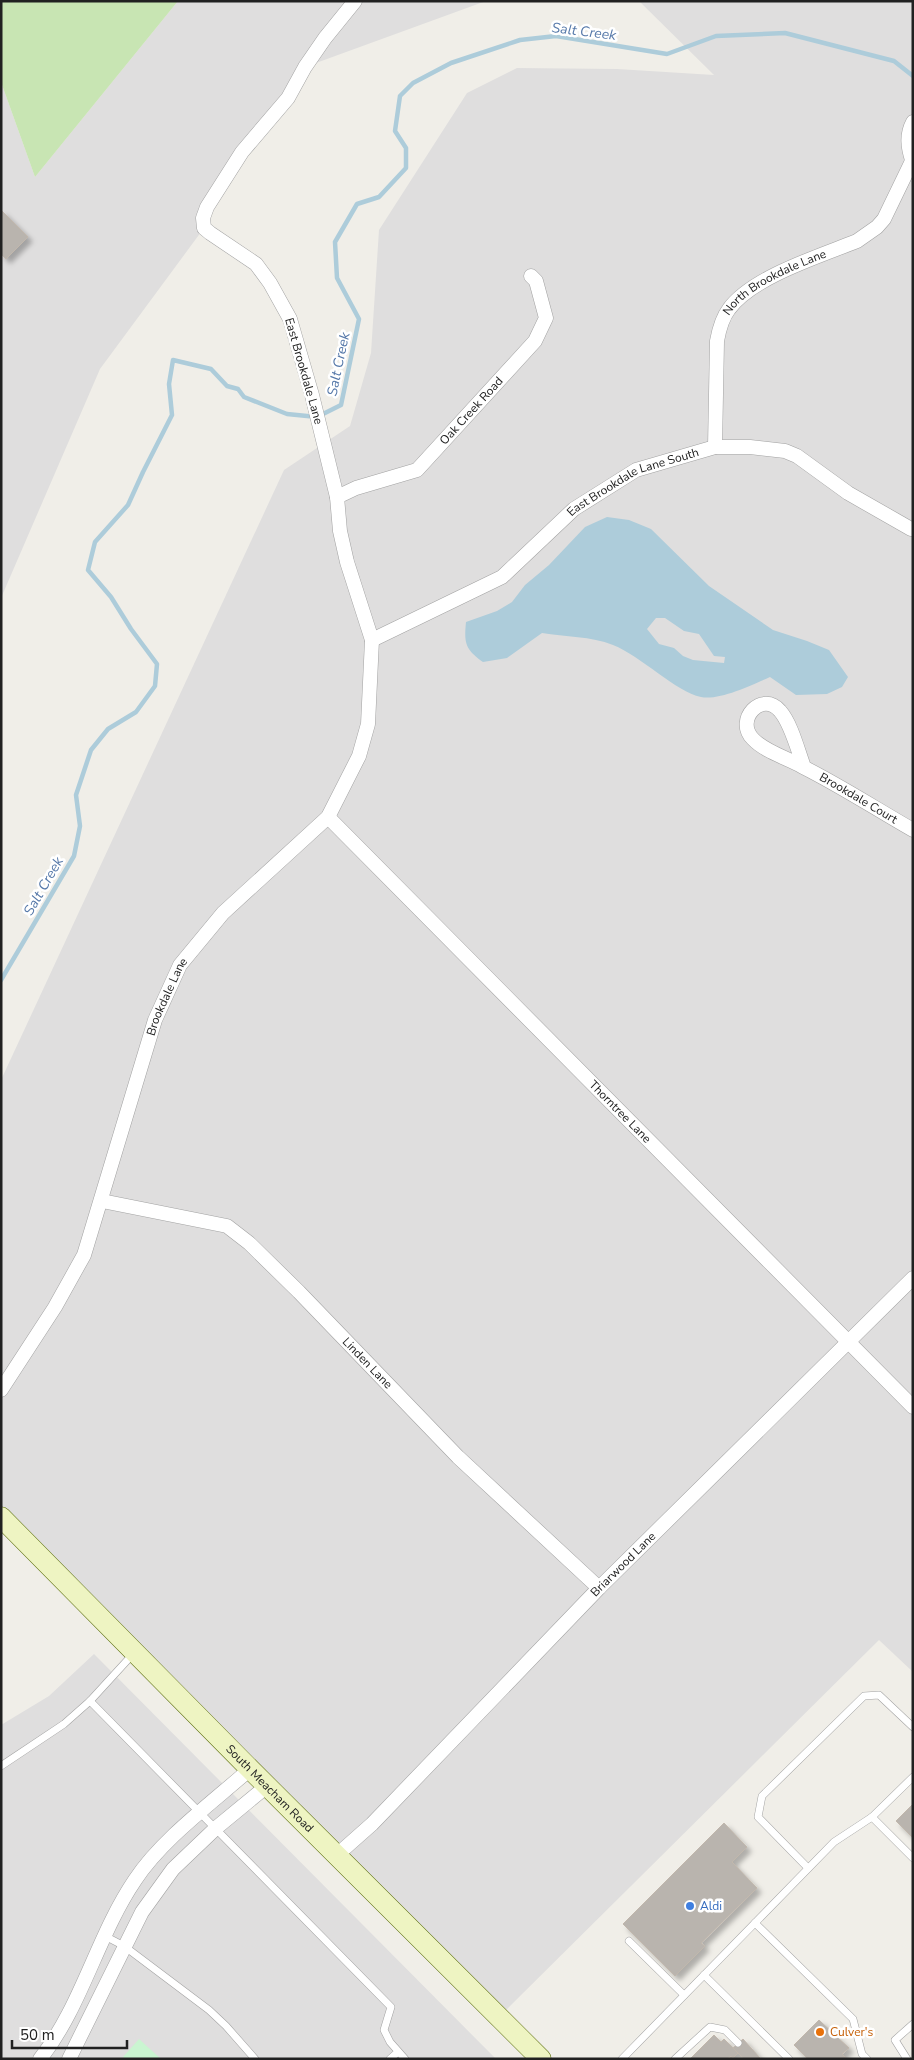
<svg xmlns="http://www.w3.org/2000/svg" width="914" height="2060" font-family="'Nunito Sans',sans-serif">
  <defs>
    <filter id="shadow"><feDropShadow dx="4.5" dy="4.5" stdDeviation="2.5" flood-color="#0004"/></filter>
  </defs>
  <rect width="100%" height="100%" fill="#f0eee8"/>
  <g fill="#dfdede">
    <polygon points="178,1 486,1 305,67 242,152 204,228 100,369 1,598 1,82 35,177"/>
    <polygon points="639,1 913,1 913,1672 879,1640 499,2017 1,1517 1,1080 284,470 350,426 371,353 379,230 467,93 517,68 617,69 714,75"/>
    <polygon points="94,1654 496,2059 1,2059 1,1725 49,1696"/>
  </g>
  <polygon fill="#c8e5b3" points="1,1 178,1 35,177 1,82"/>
  <polygon fill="#caf5d1" points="139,2039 161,2059 125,2059 123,2057"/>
  <path fill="#adccda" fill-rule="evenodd" d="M607 517 629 520 651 529 709 586 773 630 807 641 829 650 848 677 842 687 827 694 796 695 770 677C754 684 719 701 701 697 676 692 641 656 613 645 591 636 565 637 542 633L507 658 483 662C465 649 464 643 466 622L497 611 512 602 525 585 549 565 585 527ZM656 618H665L684 631 699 634 714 656 725 657 724 663 693 660 683 656 674 648 659 644 647 629Z"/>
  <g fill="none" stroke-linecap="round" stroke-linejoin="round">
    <polyline stroke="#adccda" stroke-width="4.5" points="1,980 74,856 80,826 76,795 91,750 108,729 136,712 155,686 157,664 131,629 111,597 88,570 95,542 128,505 143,472 172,415 169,384 173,360 211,369 227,386 238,389 244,397 287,414 317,417 341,405 359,319 337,278 335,242 357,204 379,197 406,168 406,148 395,131 400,96 413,83 451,63 520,40 556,36 667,54 716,36 785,33 894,61 913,76"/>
  </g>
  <g fill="#b9b4ae" stroke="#c1b7ac" filter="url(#shadow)">
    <polygon points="1,210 28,237 6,259 1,254"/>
    <polygon points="913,1804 913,1838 896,1821"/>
    <polygon points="724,1823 747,1847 732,1862 757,1888 701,1943 705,1946 675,1976 623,1924"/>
    <polygon points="819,2020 849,2048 842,2054 847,2059 808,2059 794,2045"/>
    <polygon points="714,2035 721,2042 724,2039 738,2053 733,2058 731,2056 727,2059 690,2059"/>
    <polygon points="743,2039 761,2059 744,2059 733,2048"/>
  </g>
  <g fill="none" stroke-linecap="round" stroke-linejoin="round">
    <g stroke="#a2a2a2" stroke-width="8">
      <g id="service">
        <polyline points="90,1701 391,2007 384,2030 390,2042 405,2059"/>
        <polyline points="1,1766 64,1724 90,1701 134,1653"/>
        <polyline points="872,1817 913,1858"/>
        <polyline points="808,1868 758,1817 762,1796 864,1696 879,1695 913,1727"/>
        <polyline points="755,1923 853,2019 862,2054 867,2059"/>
        <polyline points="103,1935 124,1946 209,2010 226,2026 255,2059"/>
        <polyline points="629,1941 684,1995"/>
        <polyline points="704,1975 789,2059"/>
        <polyline points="390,2059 398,2052"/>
        <polyline points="622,2059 834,1842 872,1817 913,1777"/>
        <polyline points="675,2059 710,2027 725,2030 738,2043"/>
        <polyline points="907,2059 895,2040 913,2024"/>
      </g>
    </g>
    <g stroke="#a2a2a2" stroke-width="15">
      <g id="minor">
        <path d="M912 160C908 147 906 135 913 122"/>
        <path id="s1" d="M715 447 717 341C719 330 722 318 729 309 752 277 820 256 857 241L877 227 884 219 913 159"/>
        <path id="s2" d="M337 497 356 488 417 470 535 341 546 318 536 281 531 276"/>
        <path id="s3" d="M372 640 502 577 574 509 636 470 715 447H750L785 451 797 456 848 493 911 529"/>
        <path id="s4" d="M804 767C798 751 791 723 780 711 762 690 734 720 753 739 765 752 788 758 803 767 841 786 876 809 913 830"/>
        <path id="s5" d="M328 817 913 1407"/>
        <path id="s6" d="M102 1201 227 1226 249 1243 299 1292 458 1457 599 1588"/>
        <path id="s7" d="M1 1390 55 1307 84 1255 155 1020 180 965 223 913 328 817 359 756 368 724 372 640 347 562 340 531 337 497 312 395 290 319 270 283 256 264 210 233 204 228 203 218 207 207 242 152 288 98 305 67 325 38 355 1"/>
        <path id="s8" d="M337 1855 372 1824 599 1588 913 1278"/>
        <path d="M40 2059C82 2006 97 1936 135 1880 162 1839 213 1802 250 1769"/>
        <polyline points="69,2059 142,1912 173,1869 216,1828 267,1786"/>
      </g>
    </g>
    <g stroke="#5e700f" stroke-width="21">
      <g id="secondary">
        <path id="s9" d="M1 1517 250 1769 541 2059"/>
      </g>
    </g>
    <use href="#service" stroke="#fff" stroke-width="7"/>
    <use href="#minor" stroke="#fff" stroke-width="14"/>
    <use href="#secondary" stroke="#eef4c2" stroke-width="20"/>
  </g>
  <circle fill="#3f7fe0" stroke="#fff" stroke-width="2" cx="690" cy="1906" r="5"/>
  <circle fill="#e8710a" stroke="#fff" stroke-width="2" cx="820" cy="2032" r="5"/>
  <g text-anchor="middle" stroke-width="5" stroke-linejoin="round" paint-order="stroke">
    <g font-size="12" fill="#212121" stroke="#fff">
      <text dy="4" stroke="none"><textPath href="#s1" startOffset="194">North Brookdale Lane</textPath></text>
      <text transform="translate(304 371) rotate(74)" y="4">East Brookdale Lane</text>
      <text dy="4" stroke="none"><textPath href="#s2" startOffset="165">Oak Creek Road</textPath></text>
      <text dy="4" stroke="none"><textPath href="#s3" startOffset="309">East Brookdale Lane South</textPath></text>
      <text dy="4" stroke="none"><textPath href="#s4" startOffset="246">Brookdale Court</textPath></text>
      <text dy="4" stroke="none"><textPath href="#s7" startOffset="430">Brookdale Lane</textPath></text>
      <text dy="4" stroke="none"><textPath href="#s5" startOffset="415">Thorntree Lane</textPath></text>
      <text dy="4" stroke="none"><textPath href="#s6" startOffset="324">Linden Lane</textPath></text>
      <text dy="4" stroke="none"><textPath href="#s8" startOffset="408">Briarwood Lane</textPath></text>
      <text dy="4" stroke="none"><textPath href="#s9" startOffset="382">South Meacham Road</textPath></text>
    </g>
    <g font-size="12" fill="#366cbe" stroke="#fff" text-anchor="start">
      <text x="700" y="1910">Aldi</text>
    </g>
    <g font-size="12" fill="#c56008" stroke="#fff" text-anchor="start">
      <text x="830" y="2036">Culver's</text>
    </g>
    <g font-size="14" font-style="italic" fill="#5578a9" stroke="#fff">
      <text transform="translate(584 31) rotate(7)" y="5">Salt Creek</text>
      <text transform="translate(338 364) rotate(-78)" y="5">Salt Creek</text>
      <text transform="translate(43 886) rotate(-60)" y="5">Salt Creek</text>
    </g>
  </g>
  <rect width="914" height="2060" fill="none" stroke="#212121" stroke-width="5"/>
  <path d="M12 2040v8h115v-8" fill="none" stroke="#212121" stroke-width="2.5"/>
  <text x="20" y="2040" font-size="15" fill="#212121" stroke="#ffffff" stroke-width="4" paint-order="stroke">50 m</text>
</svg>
